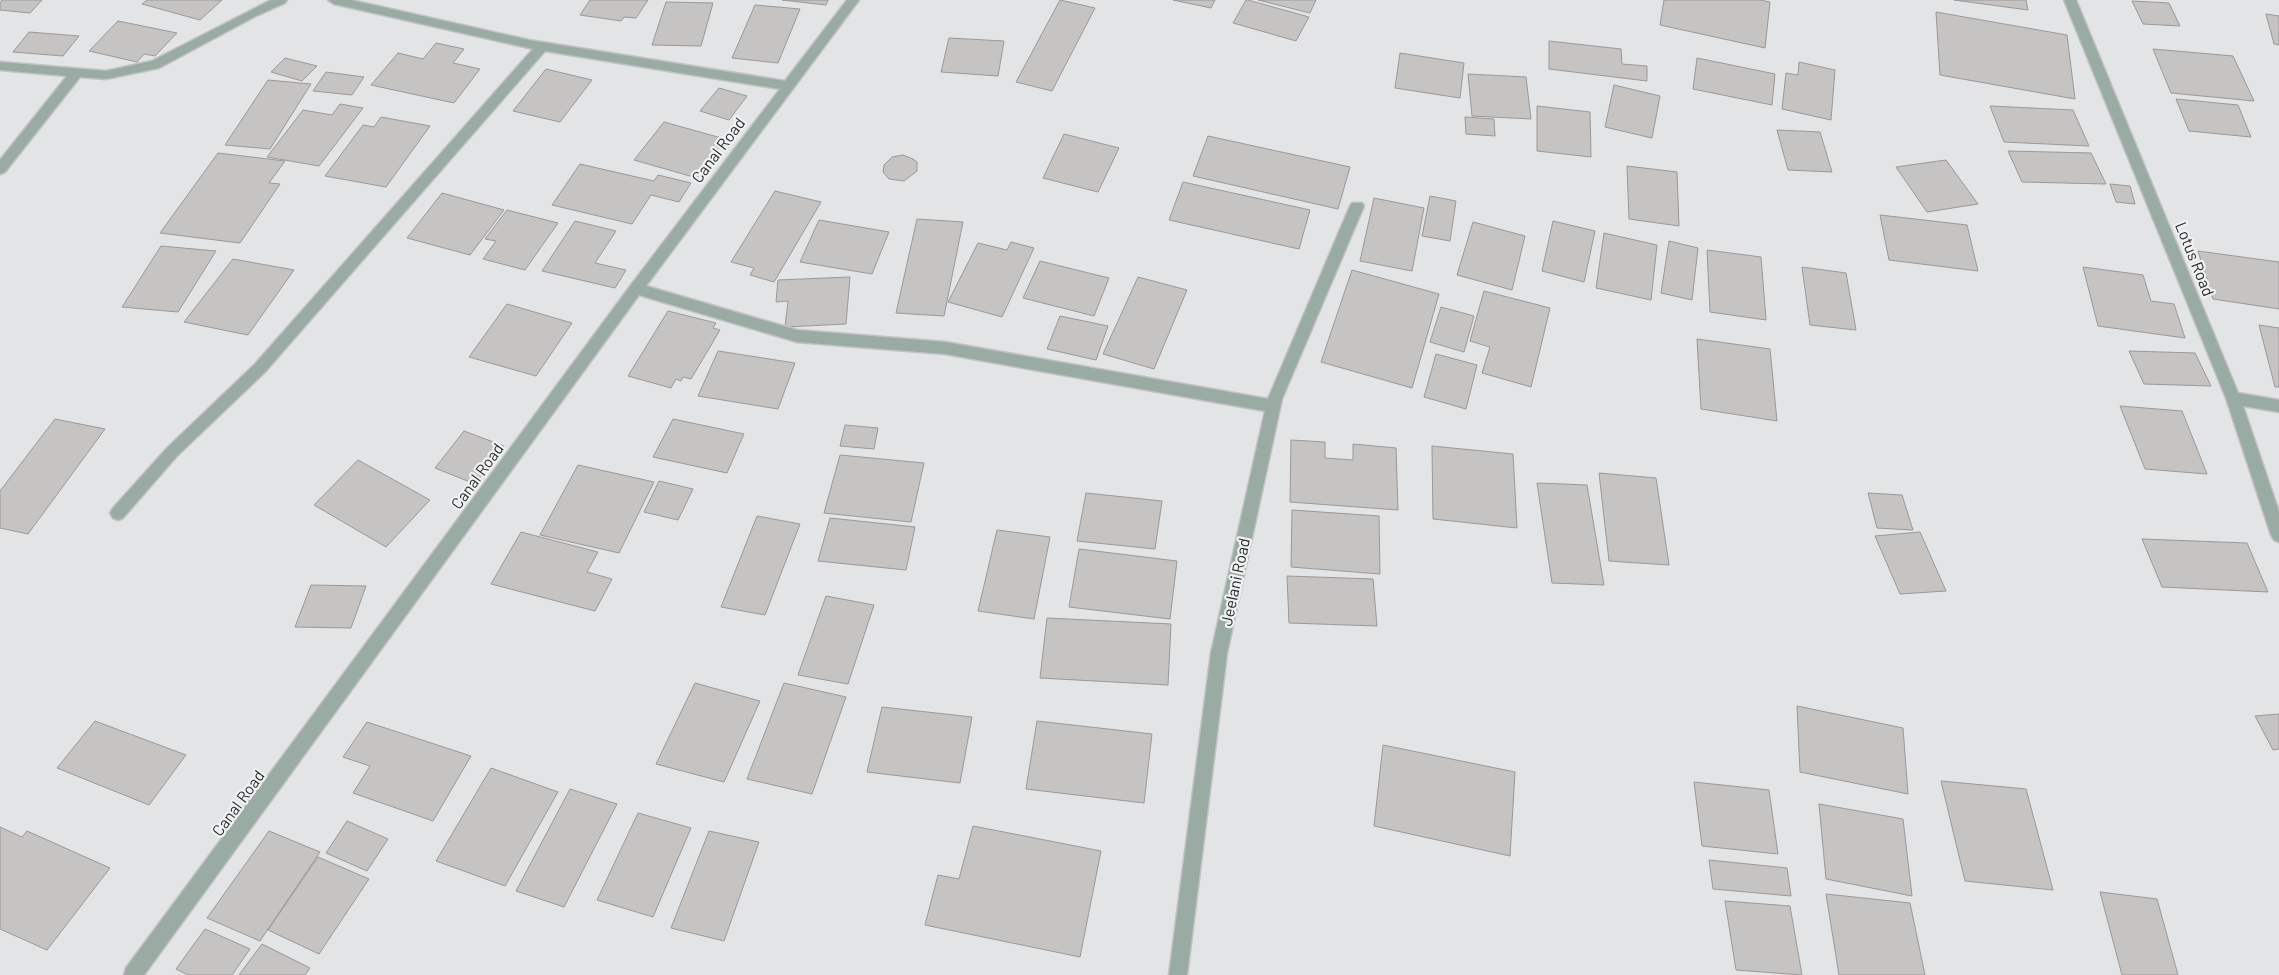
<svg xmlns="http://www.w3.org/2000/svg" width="2279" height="975" font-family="Barlow,sans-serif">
  <rect width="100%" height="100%" fill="#e2e4e5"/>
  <g fill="#c6c4c3" stroke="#9a9898">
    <polygon points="2,0 42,0 30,13 0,10 0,3"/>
    <polygon points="147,0 222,0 200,20 142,4"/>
    <polygon points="590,0 648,0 636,18 624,17 621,21 580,15"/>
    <polygon points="782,0 828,0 826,5"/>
    <polygon points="1060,0 1095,8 1052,91 1016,82"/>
    <polygon points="1173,0 1215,0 1211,8"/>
    <polygon points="1246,0 1248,0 1309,17 1296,41 1233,23"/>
    <polygon points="1258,0 1316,0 1310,13"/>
    <polygon points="1664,0 1760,0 1770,2 1765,48 1660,25"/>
    <polygon points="1954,0 2026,0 2028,10"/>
    <polygon points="2132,1 2169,3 2180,26 2143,24"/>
    <polygon points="666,2 713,3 701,46 652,45"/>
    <polygon points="755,5 800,9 778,63 732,58"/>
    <polygon points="1936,12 2067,35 2075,99 1940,75"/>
    <polygon points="2266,14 2279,16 2279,45 2274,44"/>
    <polygon points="118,21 177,33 155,56 144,54 137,62 89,51"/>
    <polygon points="29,32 79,36 63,56 13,52"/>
    <polygon points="949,38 1004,41 998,76 941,72"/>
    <polygon points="1549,41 1621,49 1622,64 1647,66 1647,81 1549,69"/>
    <polygon points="436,43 464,49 453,63 480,69 454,103 371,85 398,53 423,59"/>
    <polygon points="2153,49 2233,56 2254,101 2171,93"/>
    <polygon points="1400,53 1464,63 1460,98 1395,88"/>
    <polygon points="285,58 317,66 302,81 271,72"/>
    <polygon points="1697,58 1775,74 1772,105 1693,89"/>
    <polygon points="1799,62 1835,70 1831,120 1782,109 1786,73 1798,75"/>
    <polygon points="546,69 592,80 560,122 513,111"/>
    <polygon points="326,72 364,77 352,95 313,91"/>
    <polygon points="1468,74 1526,77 1531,119 1472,116"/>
    <polygon points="268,80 311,84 270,149 225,145"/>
    <polygon points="1614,85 1660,96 1652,138 1605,127"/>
    <polygon points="719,88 747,96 729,120 700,111"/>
    <polygon points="2176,99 2238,105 2251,137 2189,131"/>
    <polygon points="340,104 363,108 319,166 267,157 303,110 332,115"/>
    <polygon points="1537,106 1590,112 1591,157 1537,151"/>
    <polygon points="1990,106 2073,110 2089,146 2004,142"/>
    <polygon points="381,117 430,126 386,187 325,176 363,125 374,127"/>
    <polygon points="1465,117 1494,119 1495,136 1466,134"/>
    <polygon points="664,122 725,139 697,178 634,160"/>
    <polygon points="1777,130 1820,132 1832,172 1788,170"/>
    <polygon points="1064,134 1119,148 1098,192 1043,178"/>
    <polygon points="1208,136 1350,167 1338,209 1193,176"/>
    <polygon points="2008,151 2091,153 2106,184 2022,182"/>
    <polygon points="218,153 285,161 269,183 280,184 240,243 160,233"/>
    <polygon points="903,155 913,159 917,162 917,171 904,181 889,179 883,172 884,165 892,157"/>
    <polygon points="1946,160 1978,204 1927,212 1896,167"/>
    <polygon points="580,164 654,181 658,175 691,183 679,202 651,195 632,224 552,205"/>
    <polygon points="1627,166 1677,172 1679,226 1629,219"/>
    <polygon points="1183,182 1310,210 1299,249 1169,220"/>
    <polygon points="2110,184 2130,186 2135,204 2116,202"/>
    <polygon points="775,191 821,202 774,282 750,275 754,268 731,262"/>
    <polygon points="442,193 504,210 470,255 407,238"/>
    <polygon points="1430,196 1456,201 1450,241 1422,236"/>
    <polygon points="1374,198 1424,208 1412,271 1360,261"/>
    <polygon points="507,210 558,223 525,270 483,259 496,241 485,239"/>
    <polygon points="1880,215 1967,225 1978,271 1889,260"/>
    <polygon points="917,219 963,222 944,316 896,313"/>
    <polygon points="819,220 889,232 872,274 800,262"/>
    <polygon points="575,221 616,231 595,263 626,270 615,288 542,271"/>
    <polygon points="1553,221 1595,231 1584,282 1542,271"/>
    <polygon points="1473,222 1525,236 1512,290 1457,275"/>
    <polygon points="1604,233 1657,245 1651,300 1596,288"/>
    <polygon points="1669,241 1698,248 1692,300 1661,293"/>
    <polygon points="1011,242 1034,248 1002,317 948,302 978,243 1007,250"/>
    <polygon points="161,246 216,251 178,312 122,307"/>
    <polygon points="1707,250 1761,257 1766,320 1710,312"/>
    <polygon points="2198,251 2279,262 2279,309 2213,299"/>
    <polygon points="233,259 294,270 248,335 184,322"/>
    <polygon points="1040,261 1109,278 1094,316 1023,298"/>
    <polygon points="1802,267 1846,273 1856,330 1810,325"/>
    <polygon points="2083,267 2143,275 2151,301 2174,304 2185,338 2098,326"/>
    <polygon points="1352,270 1439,294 1412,388 1321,362"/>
    <polygon points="850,277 846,324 785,327 788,301 776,302 778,280"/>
    <polygon points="1138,277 1187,290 1154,369 1103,354"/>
    <polygon points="1484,291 1550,308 1531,387 1482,373 1490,347 1470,341"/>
    <polygon points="507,304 572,323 536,376 469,357"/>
    <polygon points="1441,307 1474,316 1464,352 1430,342"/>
    <polygon points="668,311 716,323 713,328 720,330 691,379 683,377 681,381 676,379 671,388 628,376"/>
    <polygon points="1060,316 1108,326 1096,360 1047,349"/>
    <polygon points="2259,325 2279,328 2279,387 2275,387"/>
    <polygon points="1697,339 1770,349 1777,421 1701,409"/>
    <polygon points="718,351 795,363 778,409 698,396"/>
    <polygon points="2129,351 2195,353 2211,386 2144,384"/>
    <polygon points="1436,354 1477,365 1466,409 1424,397"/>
    <polygon points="2120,406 2182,411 2207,474 2145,469"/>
    <polygon points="55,419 105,429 28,534 0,528 0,491"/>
    <polygon points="673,419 744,434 727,473 653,457"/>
    <polygon points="845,425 878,428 874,449 840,446"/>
    <polygon points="464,431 504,446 475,484 435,468"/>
    <polygon points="1291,440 1325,442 1325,458 1353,460 1353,444 1396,448 1398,510 1290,502"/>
    <polygon points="1432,446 1513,454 1517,528 1433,519"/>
    <polygon points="840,455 924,463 911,522 824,513"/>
    <polygon points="358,460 430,500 386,547 314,505"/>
    <polygon points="578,465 654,482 619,553 540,535"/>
    <polygon points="1599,473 1656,478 1669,565 1609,561"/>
    <polygon points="659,481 693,489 678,520 644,512"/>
    <polygon points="1537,483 1587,485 1604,585 1552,583"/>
    <polygon points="1086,493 1162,501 1155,549 1077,541"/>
    <polygon points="1868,493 1902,495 1913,530 1877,528"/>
    <polygon points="1292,510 1379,516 1380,574 1291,567"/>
    <polygon points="757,516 800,524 765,615 721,607"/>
    <polygon points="830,518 915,527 906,570 818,561"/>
    <polygon points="997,530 1050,537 1034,619 978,611"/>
    <polygon points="521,532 598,552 587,572 612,579 595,611 491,584"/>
    <polygon points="1920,532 1946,591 1900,594 1875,536"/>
    <polygon points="2142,539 2247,543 2268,592 2162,587"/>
    <polygon points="1079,549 1177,561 1170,619 1069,607"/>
    <polygon points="1287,576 1373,579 1377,626 1289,623"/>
    <polygon points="311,585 366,586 351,628 295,627"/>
    <polygon points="826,596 874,605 848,684 798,675"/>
    <polygon points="1047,618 1171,624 1168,685 1040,678"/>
    <polygon points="695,683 760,701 724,782 656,764"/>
    <polygon points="784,683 846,697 812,794 747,779"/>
    <polygon points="1797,706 1903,728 1908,794 1800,772"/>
    <polygon points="882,707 972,717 960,783 867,772"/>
    <polygon points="2279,714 2279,749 2273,750 2255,716"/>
    <polygon points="95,721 186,755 149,805 57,768"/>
    <polygon points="1037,721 1152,734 1144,803 1026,789"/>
    <polygon points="367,722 471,756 433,821 353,793 370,766 343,757"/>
    <polygon points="1383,745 1515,772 1510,856 1374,826"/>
    <polygon points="491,768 558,792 505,886 436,861"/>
    <polygon points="1941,781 2026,789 2053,890 1965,881"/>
    <polygon points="1694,782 1769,790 1778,854 1702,846"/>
    <polygon points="570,789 617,804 564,907 516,891"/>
    <polygon points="1819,804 1903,819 1912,896 1826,879"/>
    <polygon points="638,813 691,828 653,917 597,900"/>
    <polygon points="347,821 388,839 367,871 326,853"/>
    <polygon points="973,826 1101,851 1080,957 925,925 938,875 959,879"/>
    <polygon points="0,827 22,837 27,831 110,868 47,950 0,929"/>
    <polygon points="269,831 320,852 260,941 207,918"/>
    <polygon points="709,831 759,842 724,941 671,928"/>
    <polygon points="318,857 369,879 319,954 268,930"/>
    <polygon points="1709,860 1787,868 1791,896 1713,889"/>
    <polygon points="2100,892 2157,899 2178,975 2122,975"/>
    <polygon points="1826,894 1910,903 1925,975 1839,975"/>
    <polygon points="1725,901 1790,906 1802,975 1736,970"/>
    <polygon points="205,929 250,949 232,975 188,975 176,969"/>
    <polygon points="262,944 310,968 305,975 239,975"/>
  </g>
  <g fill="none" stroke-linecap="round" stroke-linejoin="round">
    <g stroke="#c1c2c3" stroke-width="3">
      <g id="minor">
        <polygon points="271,0 287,0 285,3 254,17 159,68 106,79 80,77 5,172 0,174 0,160 67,76 0,70 0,62 106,71 152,61"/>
        <polygon points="328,0 351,0 529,40 785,81 847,0 859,0 646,286 797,330 945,342 1268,399 1350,206 1352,203 1362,203 1364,206 1282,399 1227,653 1187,975 1169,975 1211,653 1265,411 945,354 797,342 639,295 144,975 124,975 126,968 631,285 780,89 545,51 265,372 177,456 123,518 118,520 113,518 110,513 113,508 167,448 255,364 533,49 334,4"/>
        <polygon points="2064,0 2076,0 2238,393 2279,400 2279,412 2243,406 2279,512 2279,542 2274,540 2271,535 2226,398"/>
      </g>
    </g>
    <use href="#minor" fill="#9aaba3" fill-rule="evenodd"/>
  </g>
  <g text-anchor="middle" stroke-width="4.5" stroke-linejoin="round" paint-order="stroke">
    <g font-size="16" fill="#29292a" stroke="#eff1f2">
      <text transform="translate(718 150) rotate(-53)" y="6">Canal Road</text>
      <text transform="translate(2195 259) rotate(68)" y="6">Lotus Road</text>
      <text transform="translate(477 476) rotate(-54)" y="6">Canal Road</text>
      <text transform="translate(1235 582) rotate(-78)" y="6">Jeelani Road</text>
      <text transform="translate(238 803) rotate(-54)" y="6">Canal Road</text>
    </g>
  </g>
</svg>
